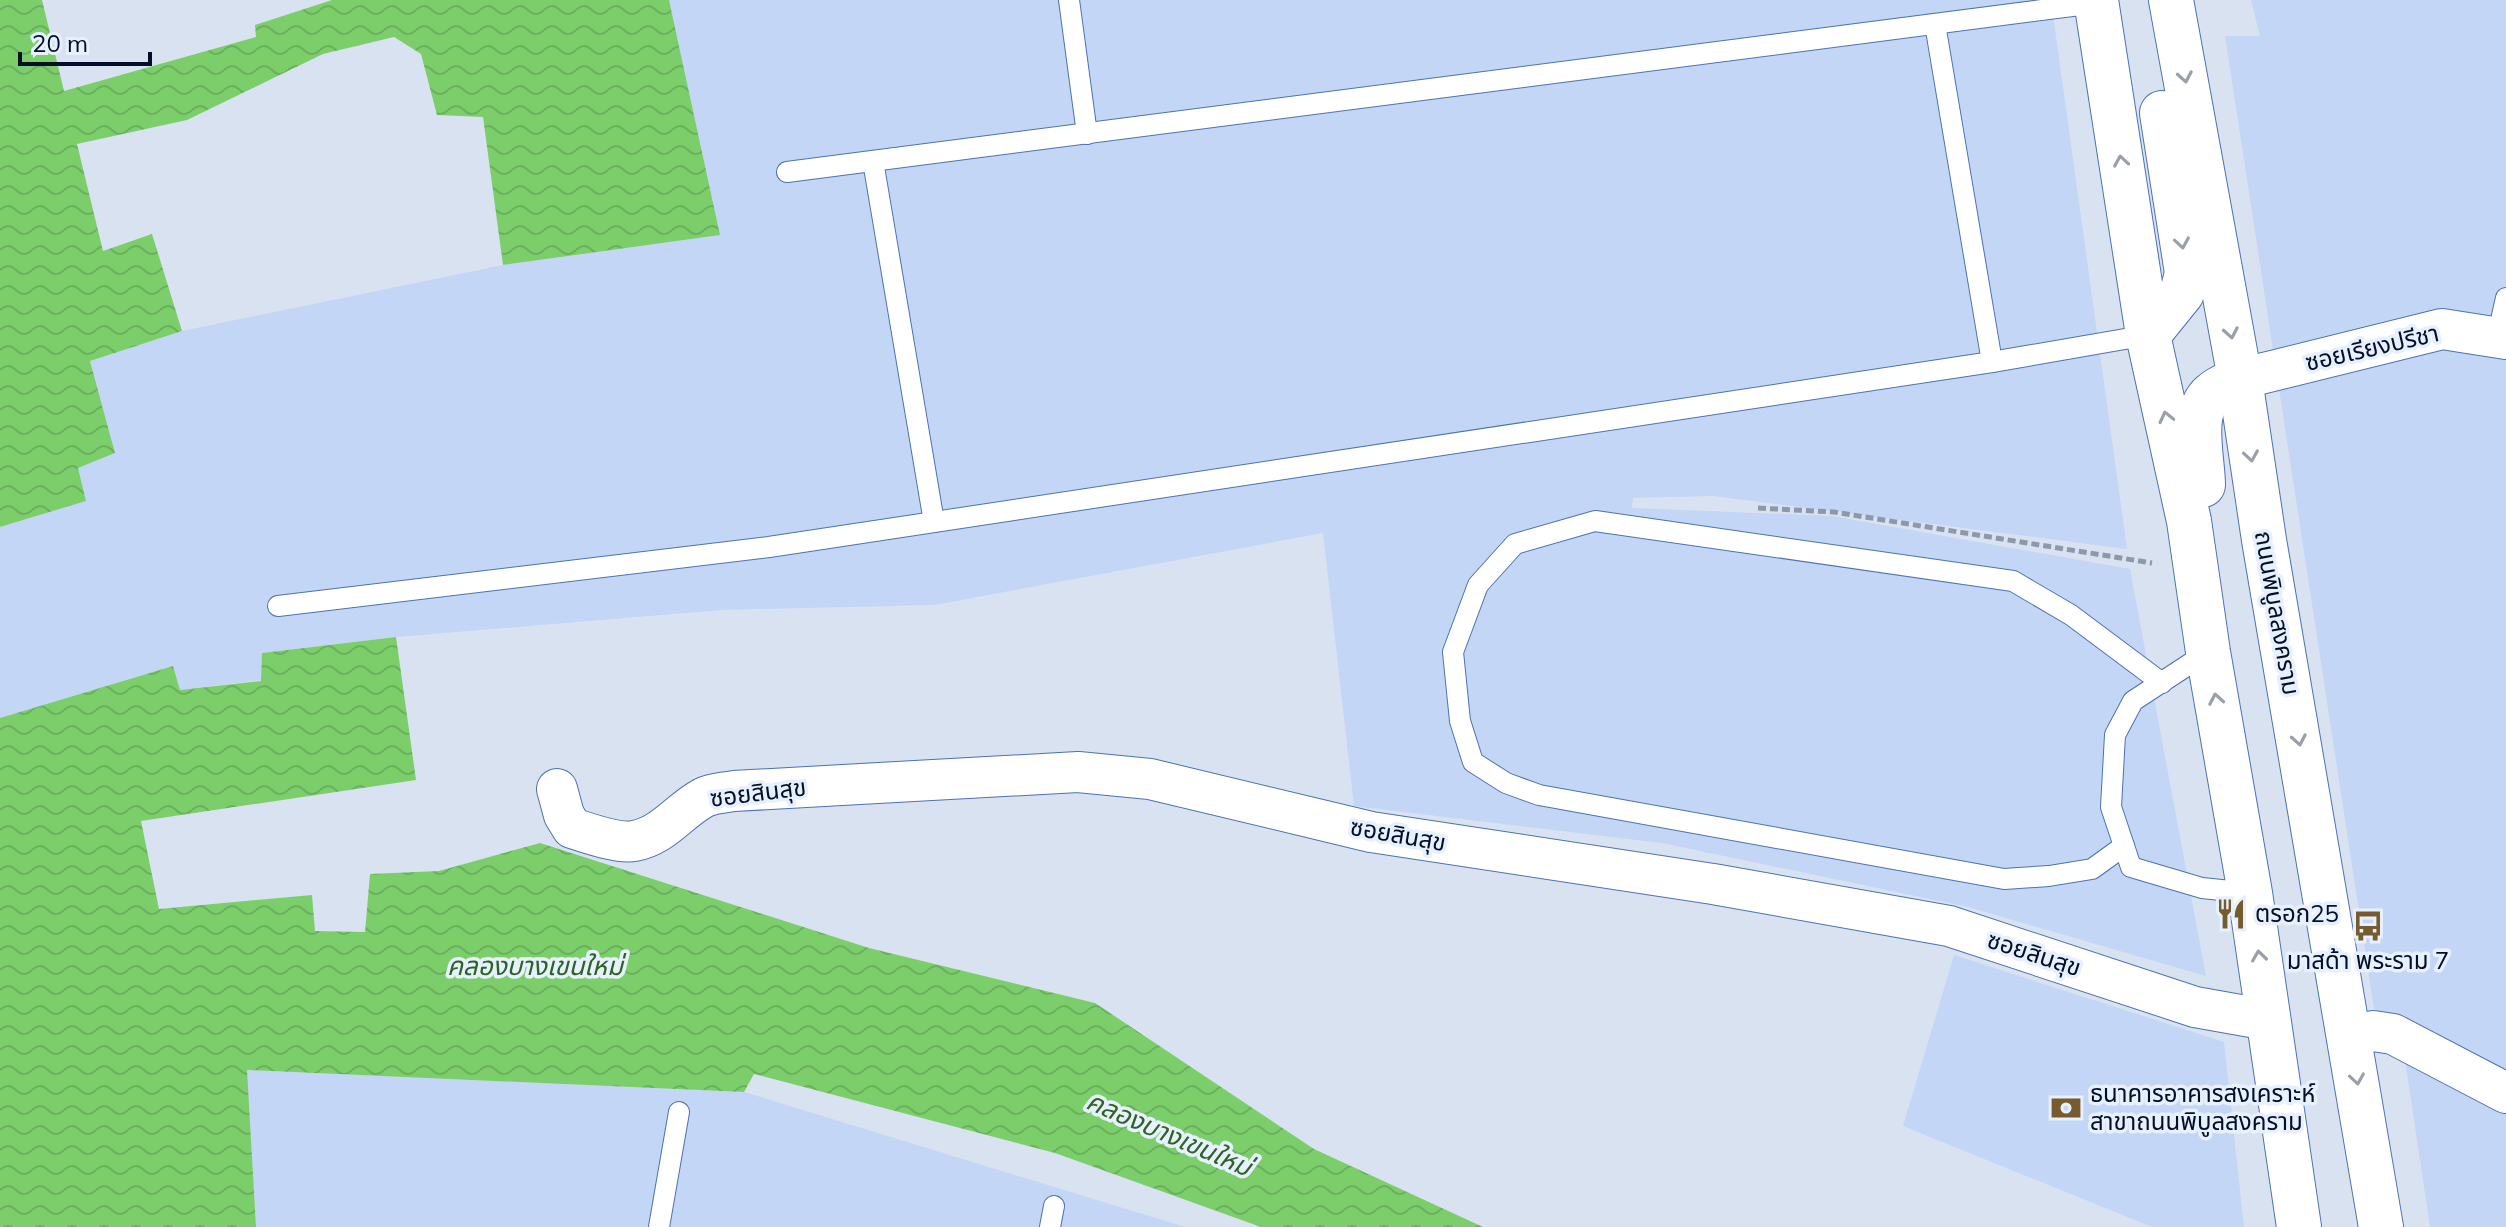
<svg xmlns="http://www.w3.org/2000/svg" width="2506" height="1227" font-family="Mulish,'Noto Sans Thai',sans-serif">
  <defs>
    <pattern id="water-waves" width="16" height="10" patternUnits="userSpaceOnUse" patternTransform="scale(2)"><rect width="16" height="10" fill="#7cce6b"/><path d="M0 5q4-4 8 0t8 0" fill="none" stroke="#6ab05d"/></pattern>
  </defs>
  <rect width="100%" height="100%" fill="#d9e2f1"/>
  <g fill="#c3d6f5">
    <polygon points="669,0 2051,0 2127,549 1713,496 1633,498 1632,508 1832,516 2130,569 2206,976 1968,907 1662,843 1354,806 1323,533 934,605 722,610 396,637 262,653 261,680 180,690 173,666 0,718 0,527 86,501 78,468 115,453 90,361 182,331 503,265 720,235"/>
    <polygon points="2251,0 2506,0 2506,1079 2374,1009 2225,36 2260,36"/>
    <polygon points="1954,955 2224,1042 2244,1227 2152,1227 1903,1126"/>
    <polygon points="2403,1047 2506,1104 2506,1227 2430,1227"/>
    <polygon points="246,1070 744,1092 1185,1227 256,1227"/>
  </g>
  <g fill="url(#water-waves)">
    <polygon points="0,0 42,0 64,91 256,37 255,25 332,0 669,0 720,235 503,265 483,117 437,115 421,54 394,37 323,54 187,120 77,144 103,251 152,234 182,331 90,361 115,453 78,468 86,501 0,527"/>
    <polygon points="396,637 416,780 141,821 159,909 312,895 315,931 365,932 370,874 439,871 540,843 869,948 1095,1003 1314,1149 1483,1227 1261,1227 1055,1153 754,1074 744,1092 247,1070 256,1227 0,1227 0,718 173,666 180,690 261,681 262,653"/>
  </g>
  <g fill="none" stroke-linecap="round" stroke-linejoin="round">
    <g stroke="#4c72b2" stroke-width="22">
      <g id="service">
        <polyline points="1069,0 1087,134"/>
        <polyline points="1935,24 1992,362"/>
        <polyline points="873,161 934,522"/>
        <polyline points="787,172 2096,3"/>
        <polyline points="2497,338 2506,298"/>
        <polyline points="278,606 769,547 1992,362 2148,335"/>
        <polyline points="2208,652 2133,701 2115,735 2111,807 2131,867 2202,888 2250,893"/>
        <polyline points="2124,846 2092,869 2049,876 2004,879 1539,795 1506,783 1473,762 1460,721 1453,652 1478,585 1515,544 1595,521 2013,581 2071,615 2162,683"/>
        <polyline points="659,1227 679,1112"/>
        <polyline points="1050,1227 1054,1206"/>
      </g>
    </g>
    <g stroke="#4c72b2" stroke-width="42">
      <g id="minor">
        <polyline points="2240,379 2442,329 2506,339"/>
        <path d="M557 789 564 815 572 828C587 833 619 844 634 841 663 836 679 811 703 798 712 793 724 793 734 791L1078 772 1150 779 1371 832 1713 884 1949 926 2195 1007 2268 1020"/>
        <polyline points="2350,1036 2373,1031 2393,1034 2506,1093"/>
      </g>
    </g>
    <g stroke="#4c72b2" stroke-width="46">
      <g id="primary">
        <polyline points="2096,0 2148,335 2189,521 2208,652 2250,893 2299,1227"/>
        <polyline points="2171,0 2240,379 2264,540 2381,1227"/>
        <polyline points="2148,335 2182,293 2187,273 2162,113"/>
        <path d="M2203 485C2203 459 2190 413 2212 394 2219 387 2231 383 2240 379"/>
      </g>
    </g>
    <polyline stroke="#8e98ab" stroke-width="5" stroke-dasharray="8 4" stroke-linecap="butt" points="1758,508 1834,512 2152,563"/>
    <use href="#service" stroke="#fff" stroke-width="20"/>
    <use href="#minor" stroke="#fff" stroke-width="40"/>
    <use href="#primary" stroke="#fff" stroke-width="44"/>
  </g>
  <defs><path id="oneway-chevron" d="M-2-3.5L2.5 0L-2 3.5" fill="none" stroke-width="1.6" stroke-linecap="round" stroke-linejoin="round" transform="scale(2)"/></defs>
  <g stroke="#9a9fa9">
    <use href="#oneway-chevron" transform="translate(2185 77) rotate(80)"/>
    <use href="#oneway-chevron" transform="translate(2121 161) rotate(-99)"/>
    <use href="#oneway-chevron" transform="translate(2182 243) rotate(81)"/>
    <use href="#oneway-chevron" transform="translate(2231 333) rotate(80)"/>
    <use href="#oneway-chevron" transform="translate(2166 417) rotate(-103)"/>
    <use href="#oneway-chevron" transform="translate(2251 456) rotate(81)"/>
    <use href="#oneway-chevron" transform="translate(2216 699) rotate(-100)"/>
    <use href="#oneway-chevron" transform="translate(2299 740) rotate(80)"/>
    <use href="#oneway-chevron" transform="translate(2259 956) rotate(-98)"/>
    <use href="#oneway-chevron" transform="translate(2357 1079) rotate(81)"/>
  </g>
  <defs>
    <g id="restaurant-bare" transform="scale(2.4)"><path d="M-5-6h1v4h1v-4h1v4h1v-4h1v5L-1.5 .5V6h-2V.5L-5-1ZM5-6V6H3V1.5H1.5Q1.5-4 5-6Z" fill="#755b2d" stroke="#e7f0fe" stroke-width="2.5" paint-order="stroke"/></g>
    <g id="bus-bare" transform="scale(2.4)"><path d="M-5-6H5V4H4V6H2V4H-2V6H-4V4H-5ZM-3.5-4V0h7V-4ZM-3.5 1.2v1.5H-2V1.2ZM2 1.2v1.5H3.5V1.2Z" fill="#755b2d" stroke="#e7f0fe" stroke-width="2.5" paint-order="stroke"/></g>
    <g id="bank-bare" transform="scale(2.4)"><path d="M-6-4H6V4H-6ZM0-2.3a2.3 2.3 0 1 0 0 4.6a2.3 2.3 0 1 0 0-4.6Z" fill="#755b2d" stroke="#e7f0fe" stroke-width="2.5" paint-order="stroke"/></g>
  </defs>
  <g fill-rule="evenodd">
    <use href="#restaurant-bare" x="2231" y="914"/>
    <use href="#bus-bare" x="2368" y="926"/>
    <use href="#bank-bare" x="2066" y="1108"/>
  </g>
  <g text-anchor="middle" stroke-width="7" stroke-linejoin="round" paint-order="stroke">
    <g font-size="24" fill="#030f28" stroke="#e7f0fe">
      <text transform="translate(2372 348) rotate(-13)" y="8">ซอยเรียงปรีชา</text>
      <text transform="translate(2277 613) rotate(80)" y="8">ถนนพิบูลสงคราม</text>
      <text transform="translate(758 793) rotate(-7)" y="8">ซอยสินสุข</text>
      <text transform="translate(1398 835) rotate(10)" y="8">ซอยสินสุข</text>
      <text transform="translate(2034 954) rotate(18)" y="8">ซอยสินสุข</text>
    </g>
    <g font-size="24" fill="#030f28" stroke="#e7f0fe" text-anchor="start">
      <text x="2255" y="922">ตรอก25</text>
      <text x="2368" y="969" text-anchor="middle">มาสด้า พระราม 7</text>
      <text x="2090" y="1102">ธนาคารอาคารสงเคราะห์<tspan x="2090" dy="28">สาขาถนนพิบูลสงคราม</tspan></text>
    </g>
    <g font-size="26" font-style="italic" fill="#2e6322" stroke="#e7f0fe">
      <text x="535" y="975">คลองบางเขนใหม่</text>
      <text transform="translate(1169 1134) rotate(23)" y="9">คลองบางเขนใหม่</text>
    </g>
  </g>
  <path d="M20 52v12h130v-12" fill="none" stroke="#030f28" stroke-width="4"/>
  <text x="32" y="52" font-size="24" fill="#030f28" stroke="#e7f0fe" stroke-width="6" paint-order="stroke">20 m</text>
</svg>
